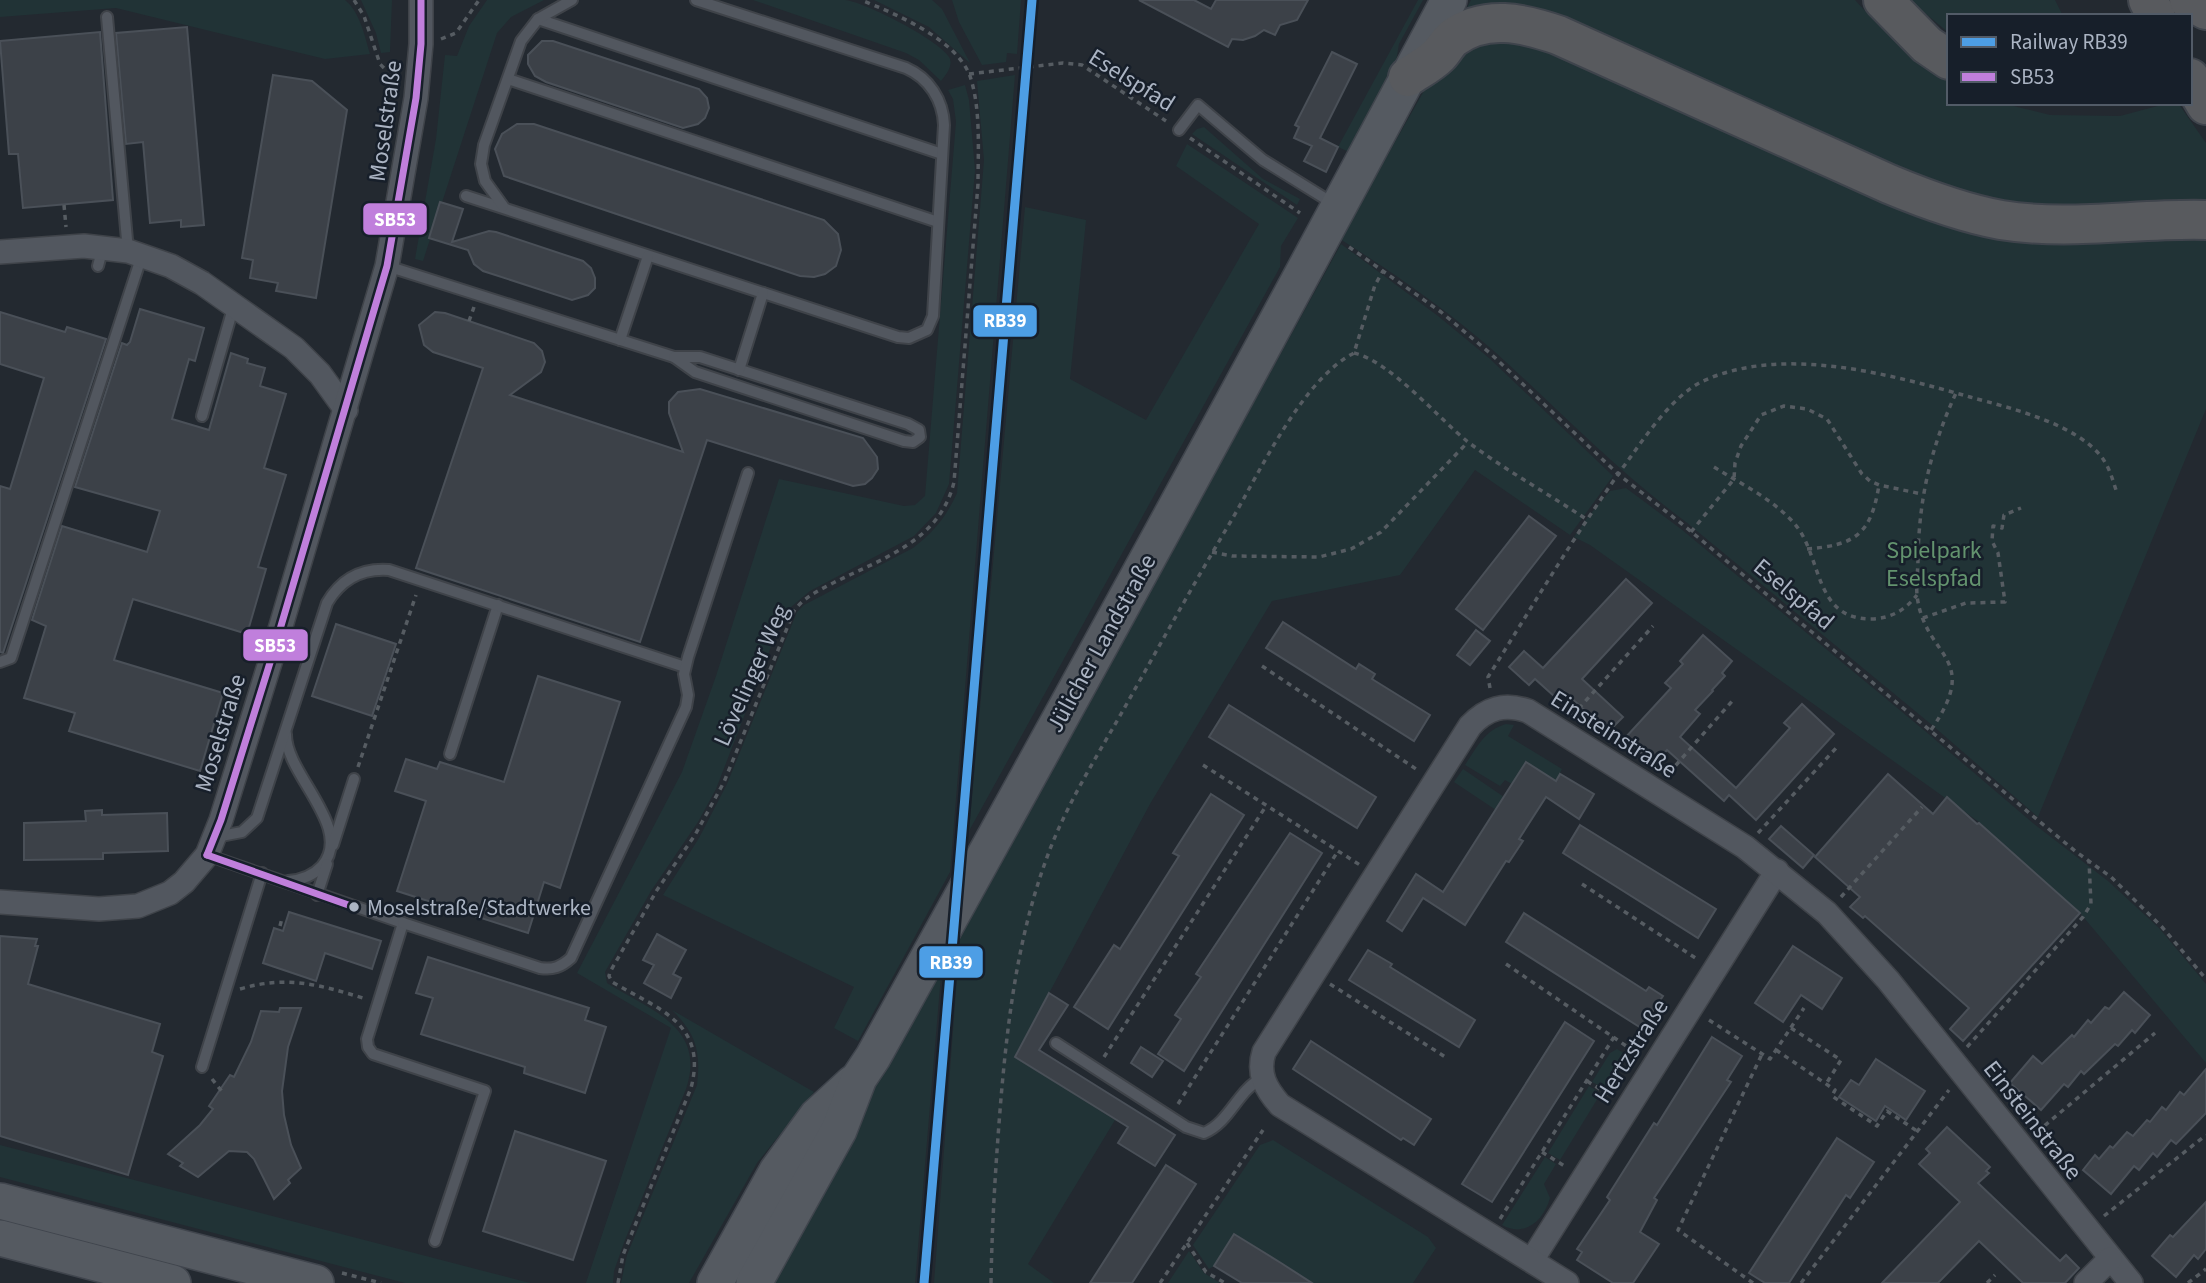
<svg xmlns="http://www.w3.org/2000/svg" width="2206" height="1283" font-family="'Source Sans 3',sans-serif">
  <rect width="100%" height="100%" fill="#232930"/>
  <g fill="#213336">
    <path d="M0 0H345C360 12 365 37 370 54L325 59 116 8 0 17Z"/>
    <polygon points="361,0 392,0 390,52 381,53 376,33"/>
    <polygon points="487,0 544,0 511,17 497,33 423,261 415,259 436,139 445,55 457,56 469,26"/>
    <path d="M753 0C783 0 815 0 845 0 865 2 939 40 949 57 954 65 946 75 941 81L919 60 906 53Z"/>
    <polygon points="874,0 932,0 942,9 970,63 929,27"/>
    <polygon points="952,0 1021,0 1017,54 1007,53 1006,62 982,65 959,22"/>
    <polygon points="1418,0 1423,0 1399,44 1394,73 1349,152 1338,147"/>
    <path d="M1471 0H1855C1883 30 1912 62 1949 80V103H2001L2050 115 2120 116 2169 103H2178L2206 143V212L1962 202 1545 18 1459 23Z"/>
    <polygon points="1909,0 2055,0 2063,16 1949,16 1949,33"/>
    <path d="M1482 37 1534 43 1906 212 1952 228 2172 236 2206 240V409L2038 817 1932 725 1686 522C1617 471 1558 409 1495 352 1447 310 1394 273 1340 239L1438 66Z"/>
    <path d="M1015 75 950 872 858 1041 834 1028 854 987 663 895 699 838 727 784 797 612 804 605 913 548C934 532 946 517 957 493L984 160 977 81Z"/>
    <path d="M965 85 969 100 975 170 949 484 936 513 914 536 810 591 784 613 716 789 698 822 651 891 605 972 607 983C650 1010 707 1027 686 1089L625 1240 614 1271 613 1283H586L671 1028 577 973 682 772 716 676 779 479 904 506 915 505 925 496 956 122 953 99 948 90Z"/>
    <polygon points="1204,127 1263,179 1300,199 1297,205 1192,134 1197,129"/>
    <polygon points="1187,144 1298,218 1281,246 1280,267 969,831 1025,207 1086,220 1070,379 1146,420 1259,224 1176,166"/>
    <polygon points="1341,244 1438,316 1489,358 1613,476 1570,535 1475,470 1400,575 1272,601 1150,804 1015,1057 1115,1120 1028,1264 1054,1283 934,1283 960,938"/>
    <polygon points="1626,488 1681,529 1925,731 2034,824 2108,881 2159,928 2206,984 2206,1063 2080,913 1979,822 1590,545 1574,537 1587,518 1610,491"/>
    <path d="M1506 724 1514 725 1508 736 1562 769 1556 781 1526 762 1512 784 1505 780 1500 786 1465 765C1477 747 1485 730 1506 724Z"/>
    <polygon points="1463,769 1504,797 1496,810 1454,782"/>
    <polygon points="942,963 915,1283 770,1283"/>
    <path d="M672 1010 814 1092 757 1163 689 1283H621L627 1255 697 1085C701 1051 696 1034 672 1010Z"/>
    <polygon points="1617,1049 1625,1054 1604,1088 1592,1082 1610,1053"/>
    <polygon points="1589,1086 1601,1093 1560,1160 1548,1153"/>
    <polygon points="1273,1140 1428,1237 1436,1248 1413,1283 1312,1283 1235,1234 1214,1266 1209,1269 1193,1245 1260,1145"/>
    <polygon points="0,1145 522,1281 531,1283 405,1283 0,1177"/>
    <path d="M1545 1157 1556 1164 1544 1184 1550 1198C1544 1220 1525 1238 1502 1225Z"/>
    <polygon points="1189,1251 1204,1273 1220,1283 1168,1283"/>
  </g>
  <g fill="#3c4148" stroke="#4a5058" stroke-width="2">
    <polygon points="1139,0 1194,0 1211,9 1216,0 1308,0 1297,20 1280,25 1275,35 1264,30 1255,36 1243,40 1232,39 1228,47"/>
    <polygon points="187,27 204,225 181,227 181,220 150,223 143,142 126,144 116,33"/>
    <polygon points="100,32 113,200 23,208 18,154 9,154 0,41"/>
    <polygon points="542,41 553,41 699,89 707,98 709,108 705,118 698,124 683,128 546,82 535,76 528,64 528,55"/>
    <polygon points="1332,52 1357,64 1320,138 1338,147 1326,172 1304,161 1312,146 1294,138 1299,127 1295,125"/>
    <polygon points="273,75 312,81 347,110 316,298 276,291 278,283 250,278 253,260 242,258"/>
    <polygon points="517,124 534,124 824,220 838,234 841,250 836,266 825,274 814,277 800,276 504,176 495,149 502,134"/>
    <polygon points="440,202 463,209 452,242 489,231 496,232 583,261 591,268 595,278 595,288 588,295 572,300 483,271 474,264 468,250 429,238"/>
    <polygon points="140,309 204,328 195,361 189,359 172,419 209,430 231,353 248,359 247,363 265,368 260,386 286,394 264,468 286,475 258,567 266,569 247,634 133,599 114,660 223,693 200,771 69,731 75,713 24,698 46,626 32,620 62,526 147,552 160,511 75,487 122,343 127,345 130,342"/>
    <polygon points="0,312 65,332 67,327 106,339 3,653 0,652 0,486 10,489 44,378 0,364"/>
    <polygon points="435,312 445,313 534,343 542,351 545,362 541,372 510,395 683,452 669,413 669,402 678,392 700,389 863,438 877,457 878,469 872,478 865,484 853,486 707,440 640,642 416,568 483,368 433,352 424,345 419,325"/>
    <polygon points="1529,516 1556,536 1483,630 1456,609"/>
    <polygon points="1626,579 1652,603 1582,679 1623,717 1608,732 1564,691 1556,698 1535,679 1529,685 1509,667 1524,651 1543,668"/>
    <polygon points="1283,622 1356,669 1359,664 1375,674 1372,679 1430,715 1414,741 1266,648"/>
    <polygon points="336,624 396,644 372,716 312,696"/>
    <polygon points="1476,630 1490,641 1470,665 1457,655"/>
    <polygon points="1703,635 1732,661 1722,673 1725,676 1712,690 1713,691 1695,710 1700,714 1680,737 1736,788 1790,728 1784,723 1802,704 1834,734 1756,820 1729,795 1724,801 1667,750 1654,765 1625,738 1671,688 1665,683 1683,664 1680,661"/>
    <polygon points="538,676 620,702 560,888 544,882 528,933 397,891 426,801 395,791 406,759 437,769 440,762 504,782"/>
    <polygon points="1229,705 1376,797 1357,828 1209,737"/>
    <polygon points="1526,762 1556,781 1560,774 1594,794 1579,819 1546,797 1519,839 1523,841 1509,862 1506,861 1465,925 1423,898 1402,931 1387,921 1416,874 1443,892"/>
    <polygon points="1888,774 1933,814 1947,797 1977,824 1979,823 2080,913 1963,1041 1950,1029 1969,1008 1865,916 1863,918 1850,907 1860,897 1815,857"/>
    <polygon points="1211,794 1244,815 1108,1029 1074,1007 1114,945 1120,949 1179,856 1173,853"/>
    <polygon points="102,810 102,815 167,813 168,851 103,853 103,859 24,860 24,823 86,821 85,811"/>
    <polygon points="1580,825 1716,909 1698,938 1563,853"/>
    <polygon points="1781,826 1814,855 1803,868 1769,839"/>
    <polygon points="1290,833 1322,853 1184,1071 1158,1054 1181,1019 1175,1015 1201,977 1196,974"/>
    <polygon points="289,912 381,941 372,969 325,953 316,981 263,963 274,928 283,931"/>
    <polygon points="1524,913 1646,991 1649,987 1663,996 1641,1028 1506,942"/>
    <polygon points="657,934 686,950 673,974 681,978 671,998 644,983 654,965 643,960"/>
    <polygon points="0,936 37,939 35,946 38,946 28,984 160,1024 152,1052 163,1056 128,1175 0,1136"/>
    <polygon points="1793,946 1842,978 1822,1009 1801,995 1783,1022 1755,1003"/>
    <polygon points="1368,950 1392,964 1390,967 1475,1020 1459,1047 1349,980"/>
    <polygon points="428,957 589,1008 585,1020 606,1027 585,1093 524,1073 525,1067 421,1034 433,998 416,993"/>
    <polygon points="2124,992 2150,1015 2135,1033 2132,1030 2118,1046 2115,1044 2084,1074 2081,1071 2068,1087 2064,1084 2041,1110 2010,1083 2033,1056 2042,1064 2072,1035 2074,1037 2088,1020 2091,1023 2105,1007 2109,1009"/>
    <polygon points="1049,993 1068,1005 1039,1050 1175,1135 1155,1166 1118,1143 1128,1127 1015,1057"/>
    <polygon points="280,1008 301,1008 288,1047 282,1091 284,1115 291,1145 301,1168 288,1180 290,1183 274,1199 254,1159 247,1152 229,1151 198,1177 180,1166 183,1163 168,1154 200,1125 213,1109 209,1106 230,1075 234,1077 251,1042 261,1011 279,1012"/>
    <polygon points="1565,1022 1594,1041 1492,1202 1462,1184"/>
    <polygon points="1712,1037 1742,1056 1727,1080 1731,1082 1654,1198 1657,1200 1640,1232 1659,1244 1633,1283 1613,1283 1577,1260 1582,1252 1577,1249 1610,1200 1607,1197 1654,1123 1657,1125"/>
    <polygon points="1311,1041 1431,1119 1414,1145 1403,1138 1401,1140 1293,1069"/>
    <polygon points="1141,1047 1163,1061 1152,1077 1131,1063"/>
    <polygon points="1876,1059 1925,1091 1906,1120 1885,1106 1876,1121 1839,1097 1851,1080 1859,1085"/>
    <polygon points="2206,1069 2206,1113 2176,1144 2171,1140 2157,1157 2153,1153 2139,1170 2134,1166 2111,1194 2083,1170 2095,1155 2099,1159 2110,1146 2113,1148 2127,1132 2133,1136 2147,1120 2150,1122 2162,1107 2166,1110 2180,1092 2184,1095"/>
    <polygon points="1947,1127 1990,1167 1986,1171 1989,1173 1978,1183 2060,1261 2066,1255 2079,1268 2065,1283 2023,1283 1979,1241 1938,1283 1882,1283 1960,1202 1919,1164 1930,1153 1926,1149"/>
    <polygon points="515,1131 606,1161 573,1260 483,1231"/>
    <polygon points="1837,1138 1874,1162 1850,1198 1846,1195 1789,1283 1765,1283 1749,1273"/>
    <polygon points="1166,1165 1196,1184 1132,1283 1090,1283"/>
    <polygon points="2206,1202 2206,1249 2198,1259 2194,1255 2176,1277 2152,1256 2170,1235 2173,1237"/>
    <polygon points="1234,1234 1281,1263 1312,1283 1242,1283 1214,1266"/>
  </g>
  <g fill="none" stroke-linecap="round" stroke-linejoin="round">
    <g stroke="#3f4349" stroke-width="14">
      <g id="lane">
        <polyline points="107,17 128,251"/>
        <polyline points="538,19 942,154"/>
        <polyline points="508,79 938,222"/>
        <polyline points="1179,130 1198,105 1263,160 1334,204"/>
        <path d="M466 196 898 337 909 338 927 330 933 316 944 125C943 100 929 78 906 68L696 0"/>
        <polyline points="503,206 485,181 481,164 484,145 521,41 538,19 572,0"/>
        <polyline points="98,266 103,247"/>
        <polyline points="387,266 674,357"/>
        <polyline points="620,340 648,256"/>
        <polygon points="674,357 700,357 908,424 919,430 920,437 913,442 904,441 695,372"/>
        <polyline points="739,370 763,293"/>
        <polyline points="202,416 234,305"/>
        <polyline points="0,662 11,658 142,255"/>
        <path d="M286 734C285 774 355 828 322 866 313 876 301 880 288 881"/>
        <polyline points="450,754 498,605"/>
        <path d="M216 837 242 832 257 818 327 603C341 579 361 568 389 570L685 667"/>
        <polyline points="333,845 354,779"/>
        <polyline points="207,855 403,923 367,1039 368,1047 373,1054 485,1091 435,1241"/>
        <polyline points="317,895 327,864"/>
        <path d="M403 923 540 968C553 970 561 967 571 958L686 707 688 695 684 674 688 657 748 473"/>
        <path d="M1056 1043 1186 1127 1204 1133C1230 1122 1237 1091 1262 1078"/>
        <polyline points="202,1067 262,873"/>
      </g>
    </g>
    <g stroke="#3f4349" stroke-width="26">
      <g id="street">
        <polyline points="0,252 84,246 128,251 171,266 202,283 294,348 320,374 346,410"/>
        <polyline points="0,902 99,909 138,906 170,893 184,882 207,855 221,820 273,653 387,266 416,98 421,44 421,0"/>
        <polyline points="1532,1260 1777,871"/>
        <path d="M1567 1283 1280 1105C1266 1089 1257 1074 1264 1052L1470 726C1487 708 1504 703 1528 711L1745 847 1827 913 1888 980 2131 1283"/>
        <polyline points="2086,1283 2110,1259"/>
      </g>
    </g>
    <g stroke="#40454d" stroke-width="38">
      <g id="primary">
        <polyline points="0,1201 316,1283"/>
        <polyline points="0,1238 173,1283"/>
        <polyline points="715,1283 777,1171 817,1116 853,1083"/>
        <path d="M754 1283 839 1130 859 1078 873 1057C1068 706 1261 354 1449 0"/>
      </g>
    </g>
    <g stroke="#3f444c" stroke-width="42">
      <g id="highway">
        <polyline points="1883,0 1927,45 1949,60"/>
        <polyline points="2148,0 2156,16"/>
        <polyline points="2189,0 2206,10"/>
        <path d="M1408 77C1418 70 1430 64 1439 55 1444 50 1447 43 1453 38 1485 14 1523 23 1558 35L1889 184C1925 199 1962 213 2001 220 2068 231 2139 218 2206 220"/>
        <polyline points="2190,78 2206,105"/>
      </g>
    </g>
    <g stroke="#565c62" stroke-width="3.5" stroke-dasharray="5 5" stroke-linecap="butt">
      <polyline points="354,0 364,16 380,64 385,69 397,71"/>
      <polyline points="441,39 456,33 479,0"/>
      <polyline points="969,74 1063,63 1082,65 1166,121"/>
      <polyline points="1190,138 1300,213"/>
      <polyline points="64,205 66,227"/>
      <polyline points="1349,247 1441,312 1491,354 1618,474 1682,524 2075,851 2111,877 2162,927 2206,979"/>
      <polyline points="469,321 474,307"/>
      <path d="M1354 353C1391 362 1437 417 1468 442 1505 470 1547 493 1586 519"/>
      <path d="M1714 467C1741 484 1771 498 1793 522 1823 554 1812 620 1872 619 1892 618 1905 610 1917 595"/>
      <polyline points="1691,532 1734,479 1735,463 1741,446 1761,415 1784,406 1807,409 1827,419 1862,474 1870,481 1879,485 1922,494"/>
      <path d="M1807 549C1856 545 1871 534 1879 485"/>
      <polyline points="1212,552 1232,556 1319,557 1351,549 1381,532 1468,442"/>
      <polyline points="1923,618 1966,603 2005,602 1998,553 1992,541 1993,526 2002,528 2004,515 2021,508"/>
      <polyline points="1262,666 1419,771"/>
      <path d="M1490 688 1488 677C1535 602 1580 526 1632 455 1649 431 1675 395 1701 382 1781 344 1889 374 1970 397 2010 408 2078 424 2103 459 2110 469 2113 481 2117 493"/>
      <polyline points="1572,716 1653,626"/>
      <path d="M1931 730C1983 655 1924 659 1917 595 1916 583 1918 570 1918 558 1919 498 1931 447 1956 393"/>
      <polyline points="1203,765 1360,865"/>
      <polyline points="358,767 416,595"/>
      <polyline points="1669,773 1734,699"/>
      <polyline points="1758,833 1837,747"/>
      <polyline points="1582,884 1697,959"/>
      <polyline points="1841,897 1922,807"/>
      <polyline points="280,926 282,918"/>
      <polyline points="1506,964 1638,1054"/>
      <polyline points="1330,984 1447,1058"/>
      <path d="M240 989C287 975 321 985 366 999"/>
      <polyline points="1709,1020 1770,1059 1804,1008"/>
      <polyline points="1791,1028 1841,1060 1826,1084"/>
      <polyline points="1967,1047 2083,917 2091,904 2089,861"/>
      <polyline points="1776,1050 1835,1090 1832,1096 1877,1126 1887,1111 1917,1131"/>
      <polyline points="1104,1057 1266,806"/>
      <polyline points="212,1079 224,1094"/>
      <polyline points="1587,1081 1611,1096"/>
      <polyline points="1178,1104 1338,851"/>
      <polyline points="2037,1132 2155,1033"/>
      <polyline points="1542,1152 1566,1167"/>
      <polyline points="2104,1216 2206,1135"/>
      <polyline points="1500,1219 1614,1037"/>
      <polyline points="1187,1243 1206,1272 1225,1283"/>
      <polyline points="342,1273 381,1283"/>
      <path d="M618 1283 623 1255 691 1088C708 1023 658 1009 612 982L609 976 610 972 657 890 695 835 724 782 794 611C804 597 818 591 833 583 883 558 940 541 954 482L978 184C978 150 981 109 970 76 956 39 896 14 861 0"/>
      <path d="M991 1283C992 1221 996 1160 1001 1098 1008 1017 1018 937 1046 860 1064 809 1094 761 1121 714 1157 650 1193 585 1231 521 1261 470 1302 380 1354 353L1375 285 1383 271"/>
      <polyline points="1160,1283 1263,1130"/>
      <polyline points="1753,1283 1678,1230 1762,1054"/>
      <polyline points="1801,1283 1949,1090"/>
      <polyline points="1987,1283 1995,1275"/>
      <polyline points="2188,1283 2206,1269"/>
    </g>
    <use href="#lane" stroke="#52575f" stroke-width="10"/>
    <use href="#street" stroke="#52575f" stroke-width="23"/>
    <use href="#primary" stroke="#555a61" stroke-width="35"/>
    <use href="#highway" stroke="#585a5e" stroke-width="38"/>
    <g stroke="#171f2a" stroke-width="12">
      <g id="bus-1">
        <polyline points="207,855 221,820 273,653 387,266 416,98 421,44 421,0"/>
        <polyline points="207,855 354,907"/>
      </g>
    </g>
    <use href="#bus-1" stroke="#c07fdc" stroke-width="7"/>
    <g stroke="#171f2a" stroke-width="14">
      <polyline id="rail-1" points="924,1283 1032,0"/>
    </g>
    <use href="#rail-1" stroke="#4d9ee5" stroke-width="9"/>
  </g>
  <circle fill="#abb4c3" stroke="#171f2a" stroke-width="2.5" cx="354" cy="907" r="6"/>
  <g text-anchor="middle" stroke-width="5" stroke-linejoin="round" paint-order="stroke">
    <g font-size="22" fill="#abb4c3" stroke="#171f2a" text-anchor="start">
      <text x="367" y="915">Moselstraße/Stadtwerke</text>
    </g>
    <g font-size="24" fill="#abb4c3" stroke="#171f2a">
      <text transform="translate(1132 80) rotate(32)" y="8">Eselspfad</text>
      <text transform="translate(385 121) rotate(-82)" y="8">Moselstraße</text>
      <text transform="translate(1794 594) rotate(40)" y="8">Eselspfad</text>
      <text transform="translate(1101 643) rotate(-61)" y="8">Jülicher Landstraße</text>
      <text transform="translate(751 675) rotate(-66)" y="8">Lövelinger Weg</text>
      <text transform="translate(220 733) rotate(-73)" y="8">Moselstraße</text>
      <text transform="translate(1614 734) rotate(32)" y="8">Einsteinstraße</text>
      <text transform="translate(1631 1051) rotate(-58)" y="8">Hertzstraße</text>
      <text transform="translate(2033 1120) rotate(52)" y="8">Einsteinstraße</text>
    </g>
    <g font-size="24" fill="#63936e" stroke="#171f2a">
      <text x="1934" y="558">Spielpark<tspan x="1934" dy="28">Eselspfad</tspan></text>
    </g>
  </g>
  <g stroke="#171f2a" stroke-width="2.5">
    <rect x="362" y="202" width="66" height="34" rx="7" fill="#c07fdc"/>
    <rect x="972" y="304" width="66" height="34" rx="7" fill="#4d9ee5"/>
    <rect x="242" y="628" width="67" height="34" rx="7" fill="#c07fdc"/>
    <rect x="918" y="945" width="66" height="34" rx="7" fill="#4d9ee5"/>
  </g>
  <g font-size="19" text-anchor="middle" font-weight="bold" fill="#fff">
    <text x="395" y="226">SB53</text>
    <text x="1005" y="327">RB39</text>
    <text x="275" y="652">SB53</text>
    <text x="951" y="969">RB39</text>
  </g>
  <rect x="1947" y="14" width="245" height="91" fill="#171f2a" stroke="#525b67" stroke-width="2"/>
  <rect x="1961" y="37" width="35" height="10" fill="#4d9ee5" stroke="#525b67" stroke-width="2"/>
  <text x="2010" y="49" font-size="21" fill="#abb4c3">Railway RB39</text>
  <rect x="1961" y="72" width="35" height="10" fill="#c07fdc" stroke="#525b67" stroke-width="2"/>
  <text x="2010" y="84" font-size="21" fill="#abb4c3">SB53</text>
</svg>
